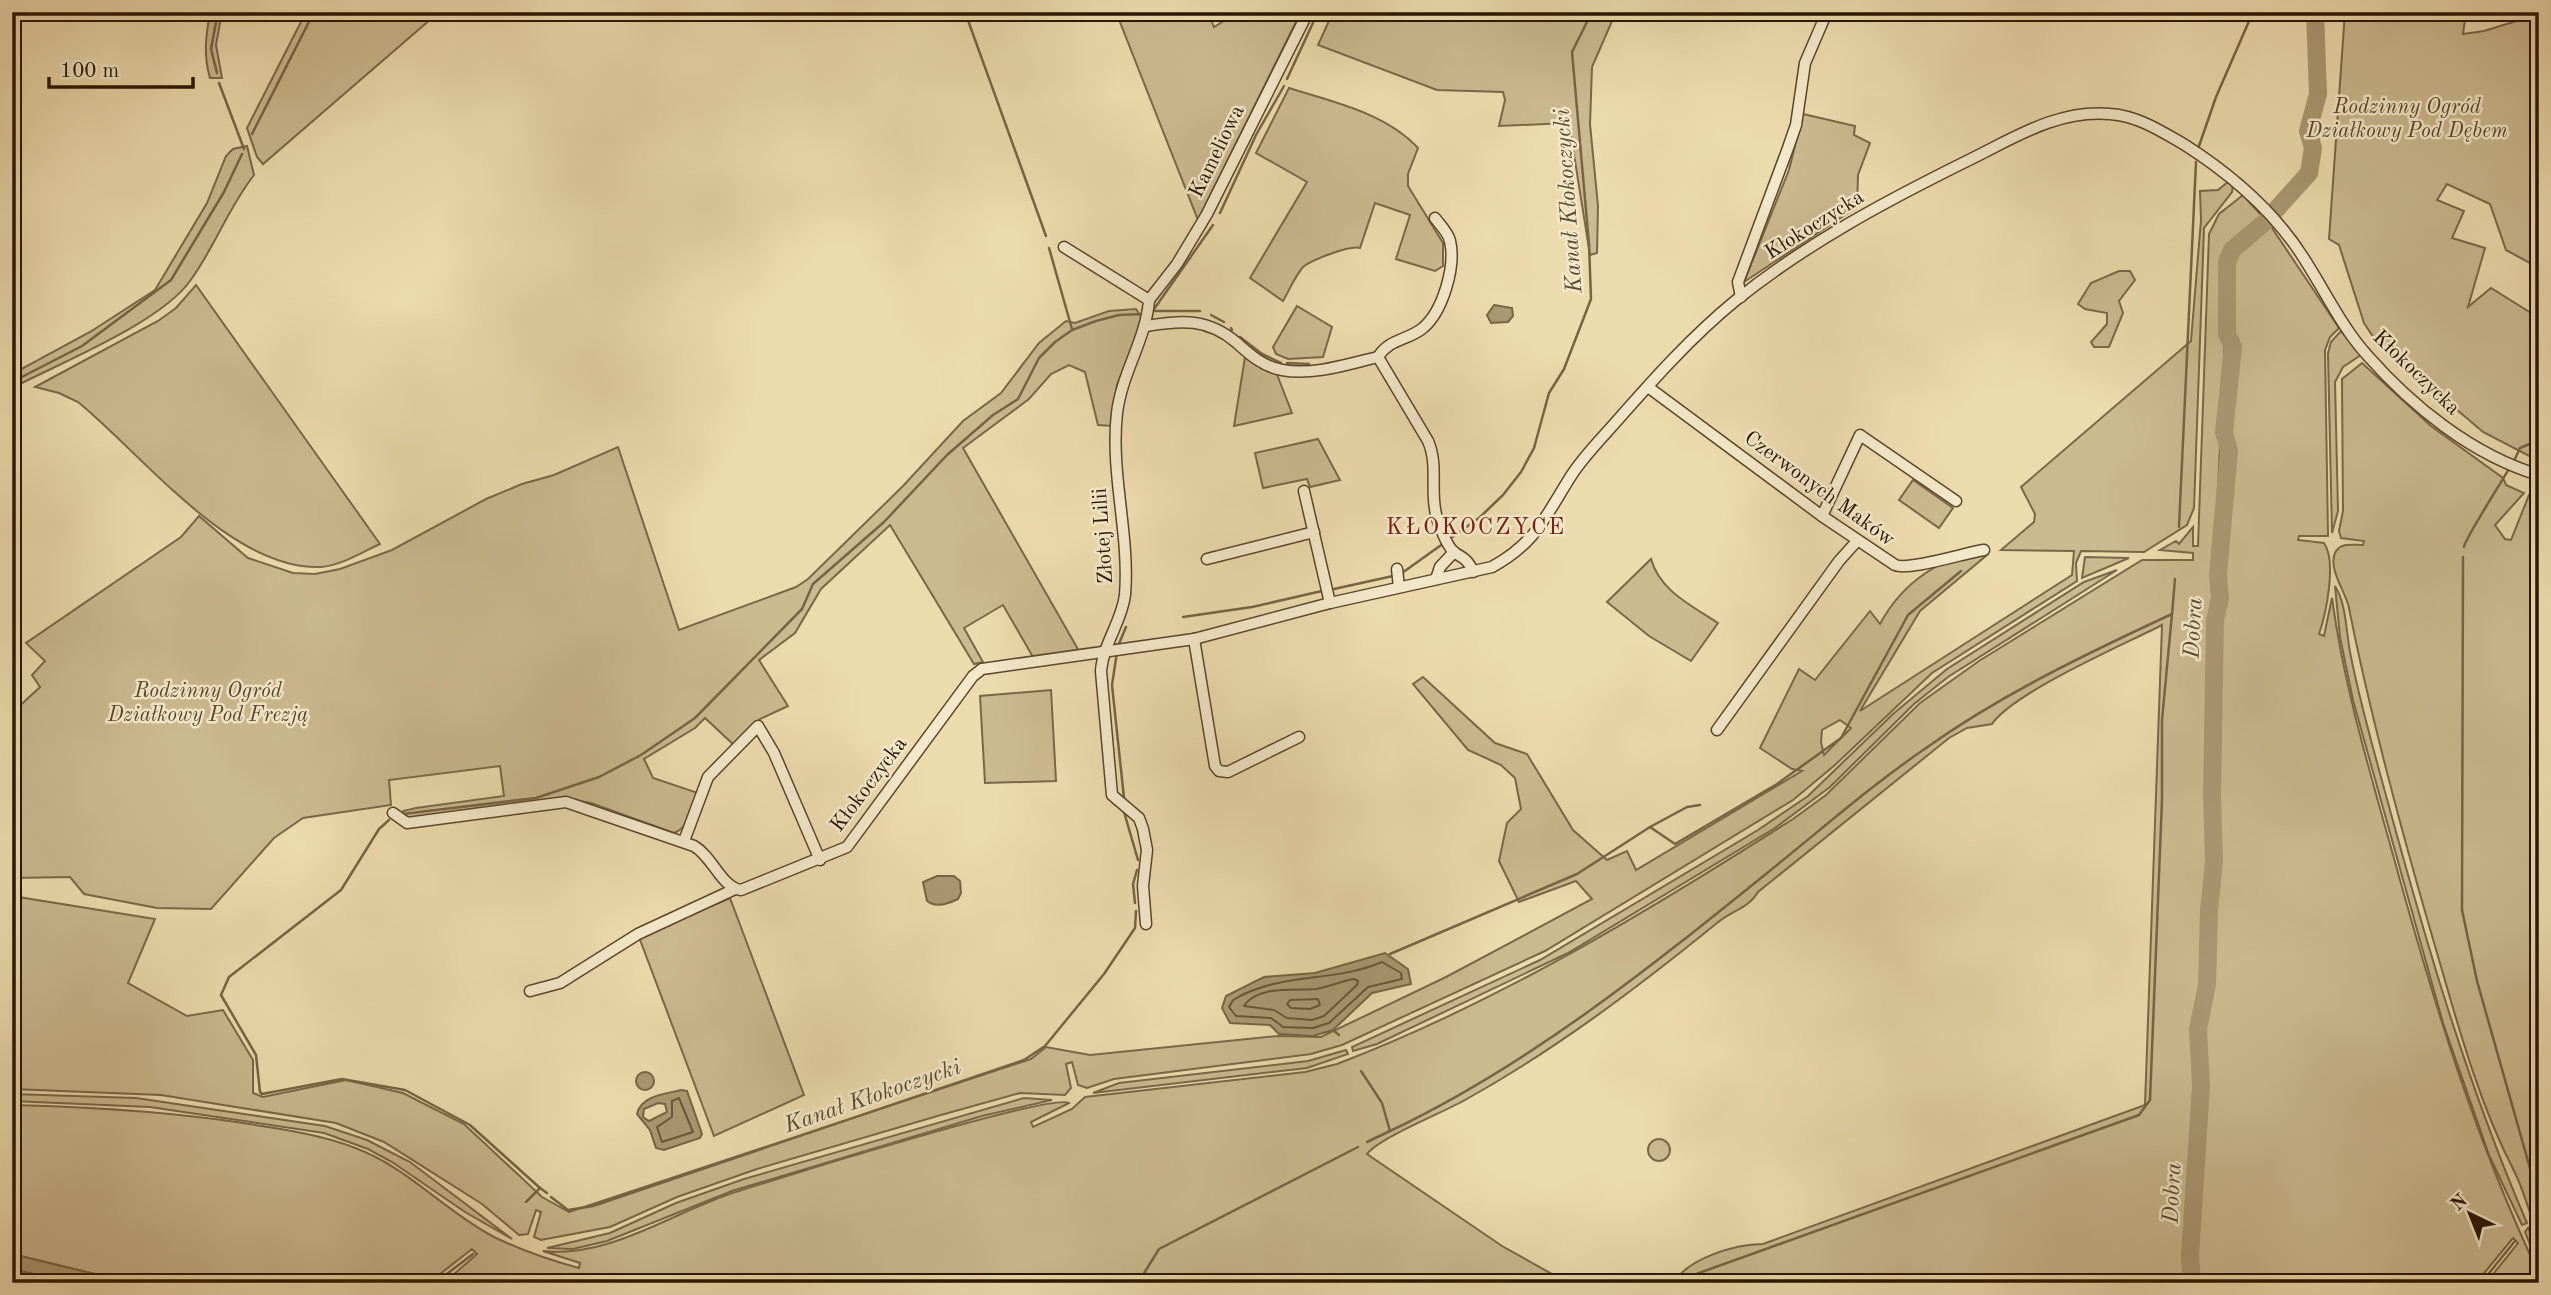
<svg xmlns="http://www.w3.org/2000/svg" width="2551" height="1295" font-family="'Old Standard TT',serif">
  <rect width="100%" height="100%" fill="#ecdbad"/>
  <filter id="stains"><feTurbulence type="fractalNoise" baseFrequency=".00286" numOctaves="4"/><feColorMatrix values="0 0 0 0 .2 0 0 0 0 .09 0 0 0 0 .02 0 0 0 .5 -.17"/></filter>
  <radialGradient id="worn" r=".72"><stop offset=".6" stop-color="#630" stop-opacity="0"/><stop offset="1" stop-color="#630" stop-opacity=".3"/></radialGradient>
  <g fill="#cbb990" stroke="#7a6748" stroke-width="2" fill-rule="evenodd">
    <path d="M210 12H222L216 45 222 78H210C203 54 206 36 210 12Z"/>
    <polygon points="306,12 439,12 263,164 257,157 247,128"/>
    <polygon points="1116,12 1208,12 1214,27 1238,12 1301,12 1198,220"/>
    <polygon points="1333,12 1616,12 1592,67 1590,124 1598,206 1597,253 1590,255 1569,123 1499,126 1505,100 1503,92 1437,90 1318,45"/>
    <polygon points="2345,12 2466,12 2463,34 2484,31 2539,14 2539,268 2506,250 2490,204 2447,184 2437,200 2464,211 2452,238 2485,248 2468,307 2491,288 2539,318 2539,461 2483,432 2376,341 2364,323 2339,245 2329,239"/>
    <path d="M1289 88C1333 102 1386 113 1418 148L1408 174V186L1443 243V266L1435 271 1396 259 1410 215 1375 203 1360 248C1350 245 1311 260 1303 267 1295 276 1289 291 1283 301L1250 278 1307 182 1256 153Z"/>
    <polygon points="1803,114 1855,126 1854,135 1870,143 1858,175 1857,207 1744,282 1789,170"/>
    <path d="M247 146 254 175C228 208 215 247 190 281 160 323 60 363 12 388V374L90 332 155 290 207 203 226 156 233 149Z"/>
    <path d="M2229 181 2233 185 2232 192 2204 228 2194 508 2187 525 2144 552 2081 551 2076 563 2077 581 1932 673 1835 765 1793 800 1545 951 1342 1045 1311 1054 1114 1079 1087 1088 1078 1085 1072 1062 1066 1064 1071 1088 1065 1095 1020 1093 941 1115 757 1169 677 1197 610 1227 541 1240 534 1237 541 1212 536 1210 528 1234 519 1235 482 1204 384 1142 336 1123 161 1095 12 1089V896L155 919 128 983 187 1016 223 1010 253 1060V1093L263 1097 346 1080 403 1093 464 1124 542 1197 569 1212 1031 1059 1046 1047 1090 1055 1278 1036 1321 1037 1446 977 1592 899 1576 881 1519 902 1499 861 1507 823 1521 809 1515 778 1501 765 1468 750 1413 684 1423 677 1495 743 1527 754 1573 830 1607 860 1627 851 1636 870 1802 771 1792 769 1760 748 1799 669 1815 680 1870 611 1880 624C1901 585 1942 552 1987 555L1920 611 1860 711 2072 575 2074 551 2001 550 2034 522 2035 514 2021 487 2191 341 2201 220 2200 191 2218 190ZM1840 720 1851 728 1824 755 1821 742 1822 730Z"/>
    <path d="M2243 195 2270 225 2339 328 2330 337 2325 350 2328 536H2299L2298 540 2324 543C2337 561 2326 614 2319 634L2324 636 2332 598C2344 688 2371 775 2395 862 2434 1004 2476 1141 2539 1274V1283H2486L2518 1243 2513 1238 2476 1283H2194L2202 1102 2200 1033 2210 973 2209 910 2216 849 2212 798 2216 628C2223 609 2222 597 2222 578 2222 566 2227 557 2225 544L2237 350 2232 332 2233 286 2224 284C2220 311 2226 338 2224 365 2221 444 2214 524 2216 603L2212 626 2209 778 2212 859 2205 974 2196 1024 2198 1079 2187 1283H1674C1687 1258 1737 1244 1763 1244L2145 1105 2162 625C2123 645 2014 692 1992 724L1967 728 1949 738 1758 892C1749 908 1731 911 1717 923 1637 988 1555 1050 1465 1100 1442 1113 1381 1137 1367 1154L1502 1246 1568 1283H444L477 1254 472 1249 440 1274 443 1283H132L12 1254V1105C97 1107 179 1112 262 1126 297 1132 332 1137 365 1152 413 1173 448 1213 494 1237 521 1250 549 1260 579 1268L580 1263 543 1251C606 1258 666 1217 724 1196 762 1183 1053 1092 1069 1103L1031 1122 1033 1127 1072 1109 1085 1097 1305 1072 1337 1064C1499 1002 1647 912 1793 819L1826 795 1920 703 1979 661 2142 560H2193V553L2160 550 2176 541 2179 544 2193 527V546H2198L2209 234 2219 214Z"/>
    <polygon points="2119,271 2130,271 2135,280 2119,301 2123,313 2109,347 2094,347 2091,342 2107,324 2107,313 2085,309 2078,304 2091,283"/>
    <path d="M196 285 380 544C363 552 340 566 321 567 232 571 142 454 78 402L59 393 35 387 158 321 176 308Z"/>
    <polygon points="1297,306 1332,327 1323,357 1288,359 1276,354 1273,347"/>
    <path d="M1136 309 1142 318V327L1117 385 1112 426 1098 425 1085 372 1069 365 1051 374 1029 399 963 448 1079 651 1033 657 1003 605 964 628 983 662 974 664 890 525 821 589 795 633 759 660 788 706 760 719 734 745 705 718 695 728 644 759 653 778 698 793C692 809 690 827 674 833L591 803 569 799 409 819 403 817V811L416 808 504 796 500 766 389 780 391 805 303 818 274 838 211 909 157 908 84 894 70 877 12 878V713L40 687 32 675 45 661 26 643 181 537 199 516 248 558 293 573 315 574 340 569 392 550 486 499 522 484 554 475 618 447 679 630 796 587 808 579 903 486 963 421 1001 393 1039 343 1066 321 1075 323 1109 311Z"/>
    <polygon points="2341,331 2361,355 2343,367 2335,382 2338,511 2332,533 2328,353 2331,342"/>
    <polygon points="1245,357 1263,369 1276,372 1292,413 1234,426"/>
    <path d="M2362 363 2431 426 2503 478 2506 485 2524 493 2495 525 2505 539 2511 540 2529 495 2539 496V1236C2529 1215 2525 1192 2514 1171 2474 1093 2453 1006 2428 922 2398 818 2370 714 2349 608 2346 592 2328 570 2335 553 2340 542 2353 545 2363 545L2364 541 2341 538 2339 531 2343 511 2342 379Z"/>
    <polygon points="1318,439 1340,480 1310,487 1307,479 1263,488 1255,453"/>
    <polygon points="1913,480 1953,508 1939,528 1899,500"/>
    <polygon points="2085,557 2129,558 2082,578"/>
    <path d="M1651 559C1660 591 1691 605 1718 623L1691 661 1649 636 1607 602Z"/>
    <polygon points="2117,570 1948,677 1914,704 1830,787 1775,828 1568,953 1377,1044 1353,1051 1352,1047 1540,960 1758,830 1808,796 1893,714 1947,669 2084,582"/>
    <path d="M2335 586C2346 603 2346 630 2350 652 2356 683 2364 714 2372 744 2416 907 2460 1068 2527 1223L2522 1225 2489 1155 2443 1023 2353 700 2340 637Z"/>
    <polygon points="1051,690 1056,781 985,783 980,696"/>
    <polygon points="730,898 804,1095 714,1136 639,937"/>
    <polygon points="1346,1050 1348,1054 1307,1068 1093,1093 1119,1083 1308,1061"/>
    <polygon points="12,1094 136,1098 325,1126 367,1140 410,1162 512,1239 465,1212 392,1162 368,1149 324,1133 150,1107 12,1101"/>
    <polygon points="1024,1098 1052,1100 982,1116 732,1191 607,1241 573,1249 547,1248 610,1233 676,1203 744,1179"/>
    <circle cx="1659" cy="1150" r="11"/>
    <polygon points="2528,1228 2539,1250 2539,1267 2525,1232"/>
    <polygon points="12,1269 73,1283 12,1283"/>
  </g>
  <g fill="#aa9872" stroke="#766444" stroke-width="2" fill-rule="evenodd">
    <polygon points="1494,305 1512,308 1513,316 1508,322 1491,323 1487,315"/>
    <path d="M937 876H954L960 881 961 893 958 899C948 904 936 908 927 901L923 882Z"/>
    <polygon points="1385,953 1408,969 1411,984 1372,993 1333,1030 1313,1036 1279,1034 1270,1025 1230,1023 1222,1008 1226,996 1264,977 1315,973"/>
    <circle cx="645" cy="1081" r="9"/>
    <path d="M681 1090 687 1091 702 1134 700 1138 664 1150 656 1148 650 1130 637 1114C641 1096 664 1094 681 1090ZM658 1103 665 1104 667 1112 649 1121 643 1117 644 1109Z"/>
    <polygon points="12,1254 120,1280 132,1283 73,1283 12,1269"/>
  </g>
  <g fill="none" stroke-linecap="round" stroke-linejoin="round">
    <g stroke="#6a5639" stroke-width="2">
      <path d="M1382 962 1401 973 1402 979 1368 987 1329 1023 1313 1028 1283 1027 1271 1018 1236 1016 1229 1007 1233 1000C1279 972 1333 983 1382 962Z"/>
      <path d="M1354 979 1358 981 1357 985 1324 1016 1312 1020 1287 1018 1274 1010 1244 1006C1257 985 1296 991 1316 989 1329 987 1341 981 1354 979Z"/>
      <polygon points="1318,999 1320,1005 1310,1009 1291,1008 1287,1004 1290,1000"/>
      <polygon points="679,1098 693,1132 662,1142 657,1127 672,1117 672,1101"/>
    </g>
    <g stroke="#766444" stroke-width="2.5">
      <polyline points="965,12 1046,236"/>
      <polyline points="217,73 211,49 218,12"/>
      <polyline points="1287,79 1318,12"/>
      <polyline points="219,83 244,149"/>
      <polyline points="252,134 314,12"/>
      <polyline points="2199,146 2216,97 2253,12"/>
      <polyline points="1220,213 1256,135 1284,86"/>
      <polyline points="1049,248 1072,329"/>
      <polyline points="1155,311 1200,311"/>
      <polyline points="1152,312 1213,225"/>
      <polyline points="1211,315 1224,322"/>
      <polyline points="1231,328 1232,330"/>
      <polyline points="1240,337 1262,354 1281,363"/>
      <polyline points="1287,363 1309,364"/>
      <polyline points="12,382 82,346 171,280 224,192 242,154"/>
      <polyline points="2514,461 2520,448 2539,440"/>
      <polyline points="2179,527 2196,162"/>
      <path d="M2464 547C2464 540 2503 480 2510 467"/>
      <polyline points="2463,557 2462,910 2477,981 2539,1200"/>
      <polyline points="1402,573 1479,518 1503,495 1521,472 1534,448 1549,393 1564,369 1591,299 1589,244 1572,52 1592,12"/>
      <polyline points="1334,589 1393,576"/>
      <polyline points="2172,614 2175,579"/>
      <polyline points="1183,617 1252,607 1322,591"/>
      <polyline points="1118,646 1126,627"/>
      <polyline points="1117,652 1112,685 1124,798"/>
      <polyline points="1124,812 1138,860"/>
      <polyline points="403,814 536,798 599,777 641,755 695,718 802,609 813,584 884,522 947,455 993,415 1018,399 1039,358 1055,342 1072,330 1096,321 1119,315 1143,314"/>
      <polyline points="389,820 379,829 341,890 229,977 221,995 256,1055 260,1092 262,1094 342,1079 405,1090 470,1125 540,1188"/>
      <polyline points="1650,827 1687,807 1700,805"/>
      <polyline points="1135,903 1133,884 1137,870"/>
      <polyline points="1390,954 1577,874 1650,827 1675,844 1777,784 1841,738 1908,615 1961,571"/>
      <polyline points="1333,1030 1339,1035"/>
      <polyline points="1361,1071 1382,1103 1390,1131 1367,1142"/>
      <path d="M1390 1131C1531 1064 1652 966 1772 869 1823 828 1872 785 1926 748 2002 694 2088 653 2172 614L2162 720V800L2150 1100 2139 1115 1699 1273 1692 1276 1688 1283"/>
      <polyline points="551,1197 568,1210 593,1206 1024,1060 1045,1046 1104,974 1135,928 1136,911"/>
      <polyline points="526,1202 540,1188 547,1193"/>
      <polyline points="2535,1216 2539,1211"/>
      <polyline points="435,1283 473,1254"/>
      <polyline points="1138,1283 1159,1249 1358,1147"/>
      <polyline points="2481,1283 2515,1241"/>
    </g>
    <polyline stroke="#aa9872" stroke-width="18" points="2192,1283 2190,1256 2201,1086 2198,1029 2207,985 2209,911 2214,861 2212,796 2215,620 2220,598 2218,575 2229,451 2224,432 2233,347 2227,334 2227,262 2232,250 2265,222 2309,173 2313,148 2308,131 2318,94 2315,12"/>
    <g stroke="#5a462b" stroke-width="13">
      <g id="street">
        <polyline points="1064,247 1149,300"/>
        <polyline points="1741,297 1738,282 1788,148 1796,125 1805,63 1827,12"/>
        <polyline points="1149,300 1177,264 1207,214 1308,12"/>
        <path d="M1146 326C1182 320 1208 318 1237 343 1250 355 1264 367 1282 370 1313 376 1348 364 1378 357"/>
        <path d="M1378 357 1428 441C1439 466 1429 493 1437 518 1440 527 1447 547 1455 553 1464 558 1469 561 1473 572"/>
        <path d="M1378 357C1390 338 1407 341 1423 328 1443 311 1456 266 1450 241 1448 232 1440 225 1435 218"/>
        <path d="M1648 387 1822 516 1895 565C1909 571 1964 553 1984 550"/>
        <polyline points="1304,491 1330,603"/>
        <polyline points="1822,516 1860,435 1956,501"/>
        <polyline points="1207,559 1314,532"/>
        <polyline points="1397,569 1399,587"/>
        <polyline points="1436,579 1440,567 1454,552"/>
        <polyline points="1194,639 1215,766 1219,771 1228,772 1299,737"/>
        <polyline points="1717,730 1839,561 1857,541"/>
        <path d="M393 813 407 823 566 802 694 846C713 857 721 887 741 890L847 847 973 676 982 669 1194 639 1330 603 1492 567C1536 543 1545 517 1571 476 1583 457 1600 440 1615 423 1652 381 1691 337 1735 301 1807 243 1886 201 1969 160 2014 138 2058 109 2110 114 2138 116 2161 131 2185 145 2232 175 2273 210 2303 257 2324 289 2341 326 2367 355 2412 406 2472 455 2539 475"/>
        <polyline points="684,841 708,777 758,726 774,753 820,860"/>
        <path d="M1146 924 1143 886 1147 850 1143 829 1139 818 1112 795 1101 671C1103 644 1122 621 1125 595 1130 535 1110 473 1117 413 1122 372 1146 340 1149 300"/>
        <polyline points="530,991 560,983 638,934 735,889"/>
      </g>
    </g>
    <use href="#street" stroke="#f3e8ca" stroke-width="10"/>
  </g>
  <g text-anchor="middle" stroke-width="5" stroke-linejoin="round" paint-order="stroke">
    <g font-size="21" font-style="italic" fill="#5a462b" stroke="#f3e8ca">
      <text x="2407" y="113">Rodzinny Ogród<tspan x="2407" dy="24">Działkowy Pod Dębem</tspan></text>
      <text x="208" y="697">Rodzinny Ogród<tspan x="208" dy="24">Działkowy Pod Frezją</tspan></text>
    </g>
    <g font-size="21" fill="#291500" stroke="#f3e8ca">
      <text transform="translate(1216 151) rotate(-64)" y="7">Kameliowa</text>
      <text transform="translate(1814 224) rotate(-32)" y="7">Kłokoczycka</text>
      <text transform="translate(2417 372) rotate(44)" y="7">Kłokoczycka</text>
      <text transform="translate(1820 488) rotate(36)" y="7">Czerwonych Maków</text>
      <text transform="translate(1102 536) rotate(-94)" y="7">Złotej Lilii</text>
      <text transform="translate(868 784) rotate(-53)" y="7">Kłokoczycka</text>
    </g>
    <g font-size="23" font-style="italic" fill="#5d492e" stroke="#f3e8ca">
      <text transform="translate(1567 201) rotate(-94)" y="8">Kanał Kłokoczycki</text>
      <text transform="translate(2192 628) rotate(-87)" y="8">Dobra</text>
      <text transform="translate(872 1095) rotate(-19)" y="8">Kanał Kłokoczycki</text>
      <text transform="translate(2171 1193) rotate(-87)" y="8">Dobra</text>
    </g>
    <g font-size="23" letter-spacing="2" fill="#7a1f14" stroke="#f3e8ca">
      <text x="1476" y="534">KŁOKOCZYCE</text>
    </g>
  </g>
  <rect width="2551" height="1295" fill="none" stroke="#ecdbad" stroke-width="42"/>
  <rect x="14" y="14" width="2523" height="1267" fill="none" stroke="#291500" stroke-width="3.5"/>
  <rect x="21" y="21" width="2509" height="1253" fill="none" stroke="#291500" stroke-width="2"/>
  <g transform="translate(2470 1214) rotate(317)" stroke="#f3e8ca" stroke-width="5" paint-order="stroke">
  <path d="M0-5L12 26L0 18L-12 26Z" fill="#291500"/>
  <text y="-10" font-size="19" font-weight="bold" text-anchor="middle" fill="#291500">N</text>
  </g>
  <path d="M49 77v10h144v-10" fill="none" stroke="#291500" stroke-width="3.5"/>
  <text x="60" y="77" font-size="21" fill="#291500" stroke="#f3e8ca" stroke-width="5" paint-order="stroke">100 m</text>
  <rect width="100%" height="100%" filter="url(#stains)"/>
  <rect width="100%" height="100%" fill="url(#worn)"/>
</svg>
